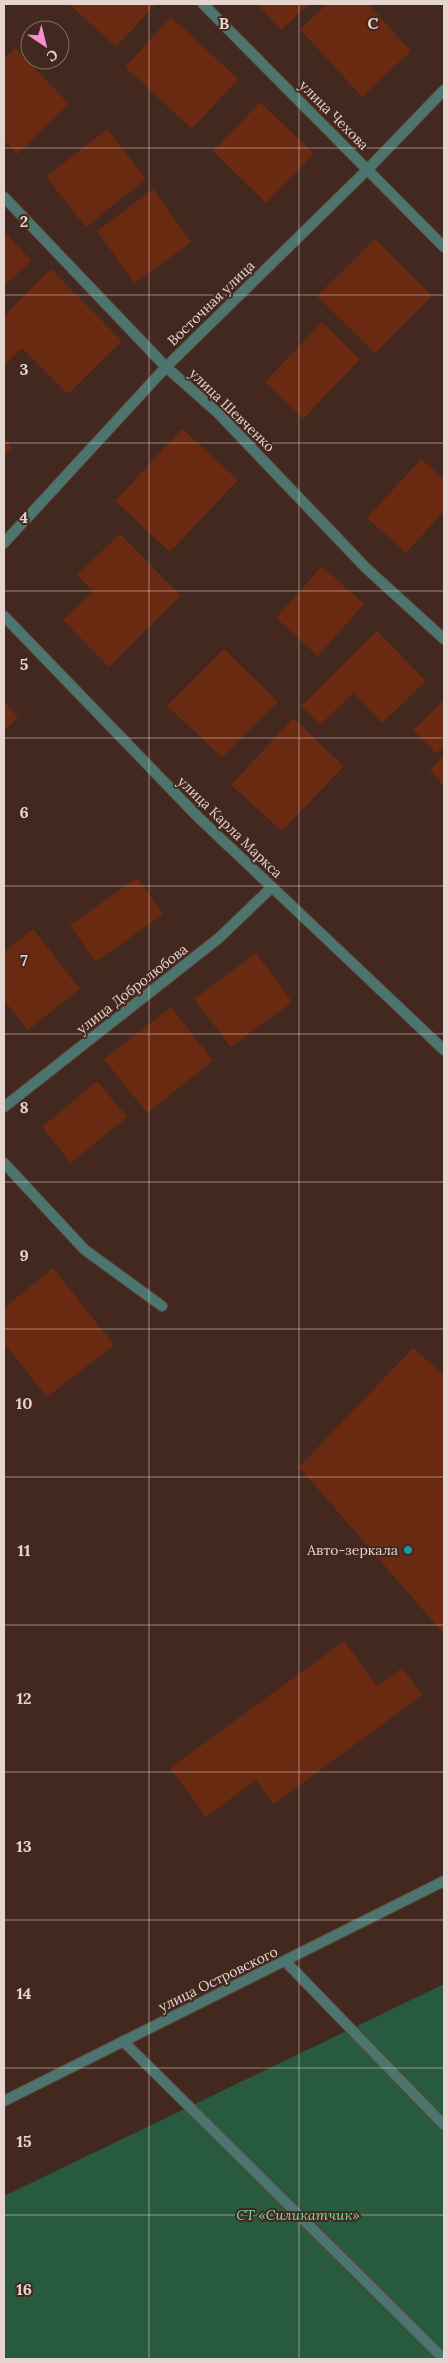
<svg xmlns="http://www.w3.org/2000/svg" width="448" height="2363" font-family="Lora,serif">
  <rect width="100%" height="100%" fill="#42281e"/>
  <polygon fill="#275a3e" points="444,1984 444,2359 4,2359 4,2196"/>
  <g fill="#6a2a11">
    <polygon points="69,4 156,4 116,47"/>
    <polygon points="257,4 309,4 281,30"/>
    <polygon points="327,4 368,4 411,51 362,97 300,29"/>
    <polygon points="171,17 238,79 192,129 125,67"/>
    <polygon points="15,48 69,104 17,154 4,140 4,59"/>
    <polygon points="260,102 314,154 266,203 213,151"/>
    <polygon points="107,129 146,179 86,227 46,177"/>
    <polygon points="153,189 191,242 135,283 97,231"/>
    <polygon points="4,231 31,261 4,286"/>
    <polygon points="375,239 432,296 375,353 317,296"/>
    <polygon points="51,269 122,341 68,394 22,348 4,365 4,316"/>
    <polygon points="322,322 360,359 303,419 265,382"/>
    <polygon points="182,429 238,480 170,552 115,501"/>
    <polygon points="4,439 12,448 4,455"/>
    <polygon points="421,459 444,480 444,511 406,553 367,518"/>
    <polygon points="120,534 181,596 109,667 63,620 93,591 77,575"/>
    <polygon points="322,566 364,604 318,656 276,618"/>
    <polygon points="377,631 426,681 382,723 353,693 320,725 301,706"/>
    <polygon points="224,649 278,702 222,757 167,706"/>
    <polygon points="444,700 444,746 437,754 413,730"/>
    <polygon points="4,702 18,717 4,731"/>
    <polygon points="293,718 344,766 282,831 231,785"/>
    <polygon points="444,756 444,786 430,770"/>
    <polygon points="137,878 163,914 96,962 70,925"/>
    <polygon points="33,929 80,989 28,1030 4,1000 4,952"/>
    <polygon points="256,953 292,1002 231,1047 194,999"/>
    <polygon points="171,1007 213,1061 147,1113 104,1059"/>
    <polygon points="97,1081 127,1117 71,1163 42,1127"/>
    <polygon points="53,1268 114,1345 47,1397 4,1343 4,1308"/>
    <polygon points="413,1348 444,1375 444,1634 299,1467"/>
    <polygon points="344,1641 377,1686 402,1668 422,1695 274,1804 256,1780 206,1817 170,1768"/>
  </g>
  <g fill="none" stroke-linecap="round" stroke-linejoin="round">
    <g stroke="#5c443a" stroke-width="12">
      <g id="service">
        <polyline points="285,1961 444,2125"/>
        <polyline points="123,2041 444,2359"/>
      </g>
    </g>
    <g stroke="#5c443a" stroke-width="12">
      <g id="minor">
        <polyline points="203,4 444,247"/>
        <polyline points="4,197 166,367 218,413 366,568 444,639"/>
        <polyline points="4,543 166,367 368,169 444,90"/>
        <polyline points="4,616 198,817 444,1050"/>
        <polyline points="4,1107 219,938 272,887"/>
        <polyline points="4,1163 85,1250 162,1306"/>
      </g>
    </g>
    <g stroke="#5c443a" stroke-width="12">
      <polyline id="tertiary" points="4,2101 444,1881"/>
    </g>
    <use href="#service" stroke="#4d7570" stroke-width="10"/>
    <use href="#minor" stroke="#4d7570" stroke-width="10"/>
    <use href="#tertiary" stroke="#4d7570" stroke-width="10"/>
  </g>
  <path fill="none" stroke="#e6d4ce" stroke-width="1" stroke-opacity="0.55" d="M149 4V2359M299 4V2359M4 148H444M4 295H444M4 443H444M4 591H444M4 738H444M4 886H444M4 1034H444M4 1182H444M4 1329H444M4 1477H444M4 1625H444M4 1772H444M4 1920H444M4 2068H444M4 2215H444"/>
  <circle fill="#0f9aa8" stroke="#42281e" stroke-width="2" cx="408" cy="1550" r="5"/>
  <g text-anchor="middle" stroke-width="4" stroke-linejoin="round" paint-order="stroke">
    <g font-size="14" fill="#e6d4ce" stroke="#42281e">
      <text transform="translate(334 115) rotate(45)" y="5">улица Чехова</text>
      <text transform="translate(211 303) rotate(-44)" y="5">Восточная улица</text>
      <text transform="translate(232 410) rotate(44)" y="5">улица Шевченко</text>
      <text transform="translate(230 827) rotate(44)" y="5">улица Карла Маркса</text>
      <text transform="translate(132 989) rotate(-38)" y="5">улица Добролюбова</text>
      <text transform="translate(218 1979) rotate(-26)" y="5">улица Островского</text>
    </g>
    <g font-size="14" fill="#e6d4ce" stroke="#42281e" text-anchor="end">
      <text x="398" y="1555">Авто-зеркала</text>
    </g>
    <g font-size="14" font-style="italic" fill="#79e0a5" stroke="#42281e">
      <text x="298" y="2220">СТ «Силикатчик»</text>
    </g>
  </g>
  <g font-size="16" text-anchor="middle" font-weight="bold" fill="#e6d4ce" stroke="#42281e" stroke-width="4" stroke-linejoin="round" paint-order="stroke">
    <text x="224" y="29">B</text>
    <text x="373" y="29">C</text>
    <text x="24" y="227">2</text>
    <text x="24" y="375">3</text>
    <text x="24" y="523">4</text>
    <text x="24" y="670">5</text>
    <text x="24" y="818">6</text>
    <text x="24" y="966">7</text>
    <text x="24" y="1113">8</text>
    <text x="24" y="1261">9</text>
    <text x="24" y="1409">10</text>
    <text x="24" y="1556">11</text>
    <text x="24" y="1704">12</text>
    <text x="24" y="1852">13</text>
    <text x="24" y="1999">14</text>
    <text x="24" y="2147">15</text>
    <text x="24" y="2295">16</text>
  </g>
  <rect width="448" height="2363" fill="none" stroke="#e6d4ce" stroke-width="10"/>
  <g transform="translate(45 45) rotate(145)"><circle r="24" fill="#42281e" stroke="#846d64"/>
  <path d="M0-4L9 19L0 12L-9 19Z" fill="#f690cf"/>
  <text y="-8" font-size="14" font-weight="bold" text-anchor="middle" fill="#e6d4ce">С</text>
  </g>
</svg>
